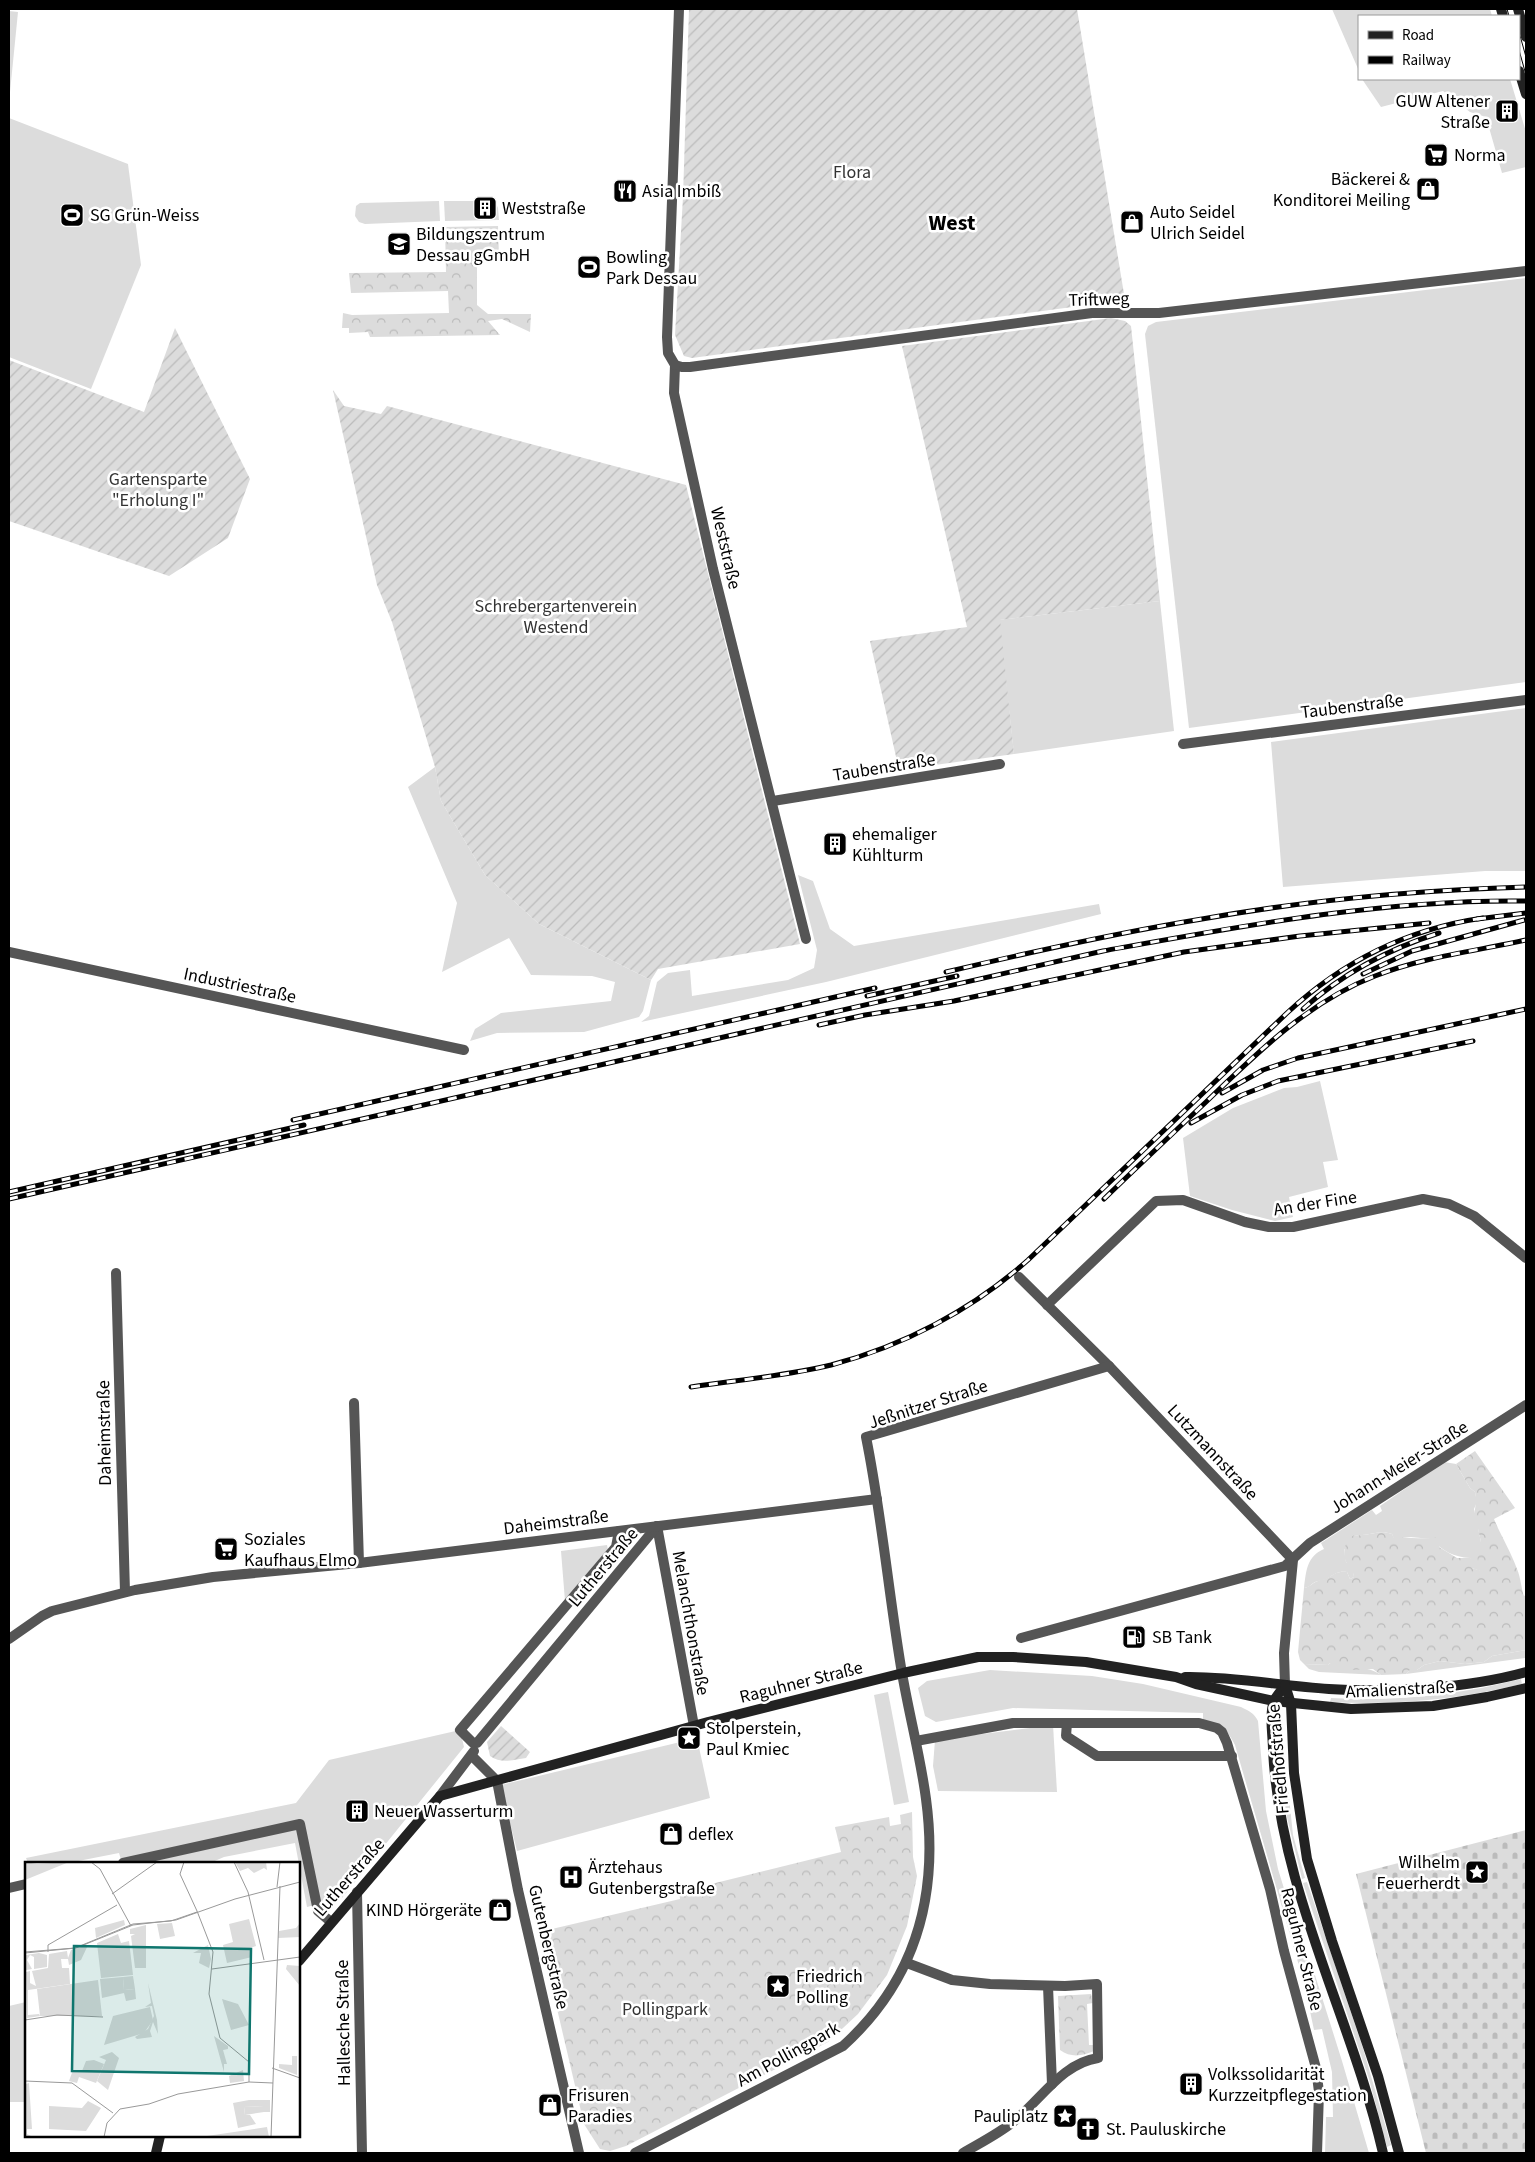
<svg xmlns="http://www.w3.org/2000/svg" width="1535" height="2162" font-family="'Source Sans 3',sans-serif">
  <defs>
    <pattern id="forest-crowns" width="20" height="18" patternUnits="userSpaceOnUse" patternTransform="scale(1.25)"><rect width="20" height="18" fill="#dcdcdc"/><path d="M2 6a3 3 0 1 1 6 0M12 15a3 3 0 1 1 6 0" fill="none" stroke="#bbb"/></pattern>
    <pattern id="cemetery-stones" width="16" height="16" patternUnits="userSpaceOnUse" patternTransform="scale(1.25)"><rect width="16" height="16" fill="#dcdcdc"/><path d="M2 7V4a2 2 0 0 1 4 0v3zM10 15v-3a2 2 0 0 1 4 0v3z" fill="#bbb"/></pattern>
    <pattern id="garden-furrows" width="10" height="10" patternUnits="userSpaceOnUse" patternTransform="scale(1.25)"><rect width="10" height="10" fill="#dcdcdc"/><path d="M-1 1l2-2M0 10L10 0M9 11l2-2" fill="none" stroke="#bbb"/></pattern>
  </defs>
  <rect width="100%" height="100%" fill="#fff"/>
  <g fill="#dcdcdc">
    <polygon points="1332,9 1490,9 1492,16 1359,16 1359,71"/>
    <polygon points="9,11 18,12 9,102"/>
    <polygon points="1362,79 1510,79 1526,132 1526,167 1502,173 1486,117 1470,112 1443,91 1381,107"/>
    <polygon points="9,118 128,164 141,265 91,389 9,357"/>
    <polygon points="439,201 440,221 365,224 359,222 355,216 356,206 360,203"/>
    <polygon points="444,201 495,201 498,208 499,220 445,221"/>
    <polygon points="1526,278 1526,682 1189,728 1145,334 1148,326 1156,322"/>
    <polygon points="1160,601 1174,731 1014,754 999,620"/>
    <polygon points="1526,708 1526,871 1485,871 1283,887 1271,742"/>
    <polygon points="435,767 441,801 485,875 539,924 651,980 643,1011 639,1017 584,1032 497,1033 470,1041 475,1029 501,1013 611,1001 615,982 592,976 531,975 509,938 442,972 457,903 408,787"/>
    <polygon points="798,875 813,881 830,929 854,946 1099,904 1101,914 826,982 641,1022 649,1016 657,982 668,973 690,970 692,996 788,980 814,968 817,950"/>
    <polygon points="1320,1081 1338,1160 1323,1162 1328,1187 1289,1197 1293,1217 1275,1221 1232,1210 1190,1196 1183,1138 1233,1108 1284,1088 1297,1087"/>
    <path d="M1444 1462 1456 1464 1470 1488 1475 1492 1477 1502 1474 1509 1481 1542 1483 1572 1472 1568 1470 1558C1454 1557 1442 1551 1432 1539L1410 1537 1394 1539 1392 1534C1378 1529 1369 1537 1354 1535L1344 1550 1346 1562 1353 1570 1354 1577 1350 1579 1347 1572C1338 1571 1335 1574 1328 1578 1324 1581 1319 1580 1315 1582 1310 1585 1310 1587 1304 1588 1306 1571 1307 1556 1324 1549L1321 1543 1372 1510 1376 1515 1382 1511 1380 1506Z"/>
    <polygon points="607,1545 608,1550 565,1601 561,1551"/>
    <polygon points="1526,1650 1525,1658 1406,1674 1410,1670 1417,1670 1424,1665 1440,1661 1465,1664 1484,1662 1492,1656"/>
    <path d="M1330 1663C1346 1668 1367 1665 1381 1675L1319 1672 1309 1669 1304 1664 1328 1665Z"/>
    <path d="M990 1670 1092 1676 1143 1684 1241 1707C1249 1711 1254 1713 1258 1721L1266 1811 1278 1869 1302 1947 1314 1972 1342 2061 1369 2153H1325L1326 2117H1333L1332 2072 1322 2029 1314 2030 1304 1983 1235 1745C1227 1729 1220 1723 1203 1720V1713L1013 1708 936 1722 925 1716 918 1688 927 1681Z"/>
    <path d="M1521 1679 1522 1684C1459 1699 1395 1706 1330 1702L1331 1698C1395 1702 1458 1695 1521 1679Z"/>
    <polygon points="888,1692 909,1802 894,1805 874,1695"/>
    <polygon points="1053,1725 1057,1792 938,1791 933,1766 935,1740"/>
    <polygon points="460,1730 464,1747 342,1898 307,1907 295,1843 224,1857 210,1863 122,1863 119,1853 68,1863 28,1863 26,1858 296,1803 329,1760"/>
    <polygon points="697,1738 710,1798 517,1851 501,1785"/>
    <polygon points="1279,1740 1283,1740 1293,1835 1305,1878 1302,1879 1284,1805"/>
    <polygon points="1307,1882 1362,2045 1391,2145 1387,2147 1369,2079 1303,1883"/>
    <polygon points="26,2002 26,2102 9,2102 9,2006"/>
  </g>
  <g fill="url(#forest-crowns)">
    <polygon points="498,226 499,257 477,261 477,305 488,314 531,314 530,332 502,319 488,321 500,335 370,337 368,332 349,333 349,328 342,328 343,313 352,315 449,313 448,291 351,293 349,273 446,272 445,227"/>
    <path d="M1475 1451 1515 1508 1494 1519C1501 1536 1511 1552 1517 1569 1521 1578 1521 1588 1524 1596L1526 1595V1650L1492 1656 1484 1662 1465 1664 1440 1661 1424 1665 1417 1670H1410L1406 1674 1381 1675 1373 1669 1346 1670 1335 1667 1330 1663 1328 1665 1304 1664 1300 1660 1298 1652 1304 1588C1310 1587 1312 1583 1318 1581 1325 1577 1318 1581 1325 1579 1334 1576 1334 1571 1347 1572L1350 1579 1354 1577C1353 1569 1349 1568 1346 1562 1342 1551 1345 1541 1354 1535 1369 1537 1378 1529 1392 1534L1394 1538C1405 1537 1430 1540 1437 1537L1442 1540 1439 1547 1457 1558H1470L1473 1561 1472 1568 1482 1571 1478 1563 1477 1552 1481 1542 1478 1529 1475 1527C1472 1514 1478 1505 1475 1492L1470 1488 1456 1464Z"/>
    <polygon points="912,1812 913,1857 917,1876 907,1926 887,1975 858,2014 828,2042 626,2146 610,2151 600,2149 584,2124 539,1932 680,1899 679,1892 841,1852 835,1827 889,1817 890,1826 901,1824 900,1815"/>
    <path d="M1091 1994 1093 2003 1087 2004 1089 2045H1094V2051C1082 2056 1071 2058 1060 2050L1058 1996Z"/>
  </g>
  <polygon fill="url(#cemetery-stones)" points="1526,1830 1526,2153 1426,2153 1356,1874"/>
  <g fill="url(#garden-furrows)">
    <polygon points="689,9 1077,9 1125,300 692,358 684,356 675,335 683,197"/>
    <polygon points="1111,318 1125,321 1131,326 1160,601 1000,620 1014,754 899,770 870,641 967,627 902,346"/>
    <polygon points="175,328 250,479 228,538 169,576 9,521 9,360 144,412"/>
    <polygon points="333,390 344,406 381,414 387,406 686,485 800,944 658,969 651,980 539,924 485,875 441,801 435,767 392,622 377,585"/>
    <path d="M501 1726 530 1752 526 1758C513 1760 501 1764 490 1756L487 1742Z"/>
  </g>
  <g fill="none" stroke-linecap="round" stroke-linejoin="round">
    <g stroke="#555" stroke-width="10">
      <polyline points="1183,744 1526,700"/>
      <polyline points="773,801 1000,764"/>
      <polyline points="806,939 713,569 674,393 675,365 682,367 690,367 1092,313 1159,313 1526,271"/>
      <polyline points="9,952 464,1050"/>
      <polyline points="116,1273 125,1592"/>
      <polyline points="1019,1277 1109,1366 1293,1560 1284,1653 1285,1685"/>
      <polyline points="1047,1305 1156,1201 1183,1200 1245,1222 1269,1227 1293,1227 1423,1199 1449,1204 1474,1216 1526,1258"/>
      <polyline points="354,1403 359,1563"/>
      <polyline points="657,1526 694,1726"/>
      <polyline points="619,1531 616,1547 460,1730 473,1743 477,1743 657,1526"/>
      <polyline points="1021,1638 1285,1566 1310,1543 1526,1405"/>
      <polyline points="9,1639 42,1616 52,1611 135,1590 213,1577 359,1563 877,1499"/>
      <polyline points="1067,1723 1066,1736 1097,1756 1232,1756"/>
      <polyline points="916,1741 1013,1723 1199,1723 1217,1728 1222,1732 1227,1743 1270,1889 1284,1951 1316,2068 1319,2092 1317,2153"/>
      <polyline points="472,1756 497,1781 518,1890 579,2153"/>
      <polyline points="440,1796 474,1751"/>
      <polyline points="123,1863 300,1824 318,1911 331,1922"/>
      <polyline points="9,1888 26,1884"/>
      <polyline points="357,1892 362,2153"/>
      <path d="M907 1963 952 1980 990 1984 1065 1986 1097 1984 1098 2058C1062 2063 1040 2101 1013 2122 998 2134 980 2143 963 2153"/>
      <polyline points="1048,1986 1052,2084"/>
      <path d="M635 2153 843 2046C916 1980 939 1895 926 1799 920 1753 907 1707 900 1661 888 1587 881 1511 866 1437L1109 1366"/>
    </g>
    <polyline stroke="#555" stroke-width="10" points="675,365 668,353 667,337 679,9"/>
    <g stroke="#222" stroke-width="10">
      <polyline points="1501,9 1503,16"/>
      <polyline points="1518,9 1526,37"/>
      <polyline points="1519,71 1526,94"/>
      <path d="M1185 1677C1233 1676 1281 1686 1329 1689 1388 1693 1469 1688 1526 1672"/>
      <path d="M1285 1685C1282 1690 1276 1696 1274 1701 1269 1715 1273 1736 1273 1750 1280 1891 1352 2018 1383 2153"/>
      <polyline points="1285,1685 1291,1704 1294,1773 1307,1859 1332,1941 1378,2076 1399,2153"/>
      <polyline points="299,1961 440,1796 708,1722 903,1673 978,1657 1013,1657 1086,1662 1176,1677 1196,1684 1274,1701 1351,1709 1433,1706 1487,1697 1526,1688"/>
      <polyline points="156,2153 160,2136"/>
    </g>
    <g stroke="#000" stroke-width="1">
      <polyline points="1507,9 1509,16"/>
      <polyline points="1519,32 1526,57"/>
      <polyline points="1519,50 1526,75"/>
    </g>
    <g stroke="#000" stroke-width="5">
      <g id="rail">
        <polyline points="1477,919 1526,913"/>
        <path d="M946 972C1031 952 1116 933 1202 919 1309 900 1418 890 1526 887"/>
        <polyline points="1363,974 1412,951 1524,920"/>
        <polyline points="867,996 957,976"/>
        <path d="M1303 1009C1342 974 1388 949 1439 933"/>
        <polyline points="819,1025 865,1015 954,1001 1184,952 1300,936 1429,923"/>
        <polyline points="1222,1093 1263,1070 1298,1058 1526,1009"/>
        <polyline points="293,1120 875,988"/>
        <polyline points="1191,1123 1242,1095 1278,1081 1473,1041"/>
        <polyline points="9,1192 304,1125"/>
        <path d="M9 1199 1103 951C1242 926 1384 899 1526 901"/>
        <path d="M1104 1199C1138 1166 1172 1134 1206 1102 1257 1053 1308 1002 1375 976 1423 957 1476 951 1526 940"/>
        <path d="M691 1387C738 1380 785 1376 831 1365 903 1346 972 1310 1028 1260L1287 1013C1343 961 1407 929 1483 918"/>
      </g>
    </g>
    <use href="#rail" stroke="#fff" stroke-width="3" stroke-dasharray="9" stroke-linecap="butt"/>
  </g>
  <defs>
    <g id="building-square" transform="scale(1.25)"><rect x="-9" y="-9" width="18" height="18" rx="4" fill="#000" stroke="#fff"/><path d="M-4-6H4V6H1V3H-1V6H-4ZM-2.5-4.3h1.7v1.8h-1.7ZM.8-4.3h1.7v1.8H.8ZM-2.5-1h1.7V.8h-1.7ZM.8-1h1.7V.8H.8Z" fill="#fff"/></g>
    <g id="supermarket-square" transform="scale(1.25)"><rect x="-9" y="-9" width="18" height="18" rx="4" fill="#000" stroke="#fff"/><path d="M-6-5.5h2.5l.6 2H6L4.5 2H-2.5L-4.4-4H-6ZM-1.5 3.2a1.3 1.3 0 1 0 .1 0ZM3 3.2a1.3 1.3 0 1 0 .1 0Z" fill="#fff"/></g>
    <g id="shop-square" transform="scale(1.25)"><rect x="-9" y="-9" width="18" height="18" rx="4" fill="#000" stroke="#fff"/><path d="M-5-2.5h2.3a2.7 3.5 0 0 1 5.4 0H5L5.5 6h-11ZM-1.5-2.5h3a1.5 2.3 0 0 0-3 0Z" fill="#fff"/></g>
    <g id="restaurant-square" transform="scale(1.25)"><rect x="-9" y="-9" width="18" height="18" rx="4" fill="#000" stroke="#fff"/><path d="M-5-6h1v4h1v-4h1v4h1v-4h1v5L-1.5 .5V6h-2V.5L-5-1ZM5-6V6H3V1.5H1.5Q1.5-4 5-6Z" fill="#fff"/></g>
    <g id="stadium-square" transform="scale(1.25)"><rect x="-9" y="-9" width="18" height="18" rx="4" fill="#000" stroke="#fff"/><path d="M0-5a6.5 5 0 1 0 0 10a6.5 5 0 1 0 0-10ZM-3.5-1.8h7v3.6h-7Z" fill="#fff"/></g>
    <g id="school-square" transform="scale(1.25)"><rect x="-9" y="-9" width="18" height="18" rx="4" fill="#000" stroke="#fff"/><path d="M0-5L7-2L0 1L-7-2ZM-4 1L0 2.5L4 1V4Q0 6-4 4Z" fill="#fff"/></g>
    <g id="fuel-square" transform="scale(1.25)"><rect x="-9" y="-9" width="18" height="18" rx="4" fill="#000" stroke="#fff"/><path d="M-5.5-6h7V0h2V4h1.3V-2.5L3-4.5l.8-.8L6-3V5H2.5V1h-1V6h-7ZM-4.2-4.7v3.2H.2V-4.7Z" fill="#fff"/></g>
    <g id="sight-square" transform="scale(1.25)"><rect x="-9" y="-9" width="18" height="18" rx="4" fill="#000" stroke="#fff"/><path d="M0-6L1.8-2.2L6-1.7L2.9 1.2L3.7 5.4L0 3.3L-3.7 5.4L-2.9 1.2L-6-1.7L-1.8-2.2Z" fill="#fff"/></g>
    <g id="hospital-square" transform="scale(1.25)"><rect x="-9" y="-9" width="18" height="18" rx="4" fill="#000" stroke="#fff"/><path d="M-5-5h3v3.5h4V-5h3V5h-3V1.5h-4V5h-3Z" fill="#fff"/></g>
    <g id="church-square" transform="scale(1.25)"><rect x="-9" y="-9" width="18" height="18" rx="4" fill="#000" stroke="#fff"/><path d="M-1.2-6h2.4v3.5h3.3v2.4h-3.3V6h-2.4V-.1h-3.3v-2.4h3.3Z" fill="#fff"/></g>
  </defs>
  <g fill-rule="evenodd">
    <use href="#building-square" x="1507" y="111"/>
    <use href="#supermarket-square" x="1436" y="155"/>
    <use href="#shop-square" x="1428" y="189"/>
    <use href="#restaurant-square" x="625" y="191"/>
    <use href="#building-square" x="485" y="208"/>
    <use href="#stadium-square" x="72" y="215"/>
    <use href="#shop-square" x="1132" y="222"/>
    <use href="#school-square" x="399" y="244"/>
    <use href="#stadium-square" x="589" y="267"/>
    <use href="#building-square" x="835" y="844"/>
    <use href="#supermarket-square" x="226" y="1549"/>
    <use href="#fuel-square" x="1134" y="1637"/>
    <use href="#sight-square" x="689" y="1738"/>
    <use href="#building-square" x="357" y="1811"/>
    <use href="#shop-square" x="671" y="1834"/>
    <use href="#sight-square" x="1477" y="1872"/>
    <use href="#hospital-square" x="571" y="1877"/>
    <use href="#shop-square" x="500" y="1910"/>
    <use href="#sight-square" x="778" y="1986"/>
    <use href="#building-square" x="1191" y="2084"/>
    <use href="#shop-square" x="550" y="2105"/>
    <use href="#sight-square" x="1065" y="2116"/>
    <use href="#church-square" x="1088" y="2129"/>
  </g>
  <g text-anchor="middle" stroke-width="5" stroke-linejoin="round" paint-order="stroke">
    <g font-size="18" fill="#000" stroke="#fff" text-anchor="start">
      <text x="1490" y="107" text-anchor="end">GUW Altener<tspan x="1490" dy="21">Straße</tspan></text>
      <text x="1454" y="161">Norma</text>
      <text x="1410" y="185" text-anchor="end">Bäckerei &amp;<tspan x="1410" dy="21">Konditorei Meiling</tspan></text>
      <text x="642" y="197">Asia Imbiß</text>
      <text x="502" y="214">Weststraße</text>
      <text x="1150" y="218">Auto Seidel<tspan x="1150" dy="21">Ulrich Seidel</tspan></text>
      <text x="90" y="221">SG Grün-Weiss</text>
      <text x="416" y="240">Bildungszentrum<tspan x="416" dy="21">Dessau gGmbH</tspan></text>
      <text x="606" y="263">Bowling<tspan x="606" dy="21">Park Dessau</tspan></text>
      <text x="852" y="840">ehemaliger<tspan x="852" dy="21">Kühlturm</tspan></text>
      <text x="244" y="1545">Soziales<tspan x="244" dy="21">Kaufhaus Elmo</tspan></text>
      <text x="1152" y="1643">SB Tank</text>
      <text x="706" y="1734">Stolperstein,<tspan x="706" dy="21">Paul Kmiec</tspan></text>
      <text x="374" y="1817">Neuer Wasserturm</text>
      <text x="688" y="1840">deflex</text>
      <text x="1460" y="1868" text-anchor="end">Wilhelm<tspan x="1460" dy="21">Feuerherdt</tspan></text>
      <text x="588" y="1873">Ärztehaus<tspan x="588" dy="21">Gutenbergstraße</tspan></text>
      <text x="482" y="1916" text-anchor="end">KIND Hörgeräte</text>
      <text x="796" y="1982">Friedrich<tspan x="796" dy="21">Polling</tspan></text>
      <text x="1208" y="2080">Volkssolidarität<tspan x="1208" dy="21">Kurzzeitpflegestation</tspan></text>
      <text x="568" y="2101">Frisuren<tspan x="568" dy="21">Paradies</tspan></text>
      <text x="1048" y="2122" text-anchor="end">Pauliplatz</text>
      <text x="1106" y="2135">St. Pauluskirche</text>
    </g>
    <g font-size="18" fill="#333" stroke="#fff">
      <text x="852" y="178">Flora</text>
      <text x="158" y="485">Gartensparte<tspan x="158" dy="21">"Erholung I"</tspan></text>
      <text x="556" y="612">Schrebergartenverein<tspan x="556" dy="21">Westend</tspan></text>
      <text x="665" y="2015">Pollingpark</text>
    </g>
    <g font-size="18" fill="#000" stroke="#fff">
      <text transform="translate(1099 299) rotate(-2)" y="6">Triftweg</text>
      <text transform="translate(726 548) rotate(77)" y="6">Weststraße</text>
      <text transform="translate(1352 706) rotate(-7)" y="6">Taubenstraße</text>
      <text transform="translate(884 767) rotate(-9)" y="6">Taubenstraße</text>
      <text transform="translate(240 985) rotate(12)" y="6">Industriestraße</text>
      <text transform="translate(1315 1203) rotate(-9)" y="6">An der Fine</text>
      <text transform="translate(928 1404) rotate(-18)" y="6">Jeßnitzer Straße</text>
      <text transform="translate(104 1433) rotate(-91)" y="6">Daheimstraße</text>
      <text transform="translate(1213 1452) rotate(47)" y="6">Lutzmannstraße</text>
      <text transform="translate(1399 1467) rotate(-32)" y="6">Johann-Meier-Straße</text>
      <text transform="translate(556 1522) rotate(-7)" y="6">Daheimstraße</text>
      <text transform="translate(603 1567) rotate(-50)" y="6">Lutherstraße</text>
      <text transform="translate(691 1623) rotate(80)" y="6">Melanchthonstraße</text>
      <text transform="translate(801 1682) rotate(-14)" y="6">Raguhner Straße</text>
      <text transform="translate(1400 1689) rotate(-3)" y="6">Amalienstraße</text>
      <text transform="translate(1278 1759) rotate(-95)" y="6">Friedhofstraße</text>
      <text transform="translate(349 1877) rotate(-49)" y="6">Lutherstraße</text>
      <text transform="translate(549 1947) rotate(77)" y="6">Gutenbergstraße</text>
      <text transform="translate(1302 1949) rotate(76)" y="6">Raguhner Straße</text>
      <text transform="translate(343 2023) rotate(-91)" y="6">Hallesche Straße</text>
      <text transform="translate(788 2054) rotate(-29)" y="6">Am Pollingpark</text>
    </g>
    <g font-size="22" font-weight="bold" fill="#000" stroke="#fff">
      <text x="952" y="230">West</text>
    </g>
  </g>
  <g transform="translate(25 1862)">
    <rect width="275" height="275" fill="#fff"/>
    <path d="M99 58 100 63 71 76 70 66ZM147 61 150 74 135 77 132 62ZM275 61V75L253 76 254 69 271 66ZM121 63V106H110L106 74 110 72H105V67ZM93 72 96 81 104 79 108 113 76 116 72 81ZM63 83 56 98 44 103 43 97H36L37 106H44L45 122 3 128V153L14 152 15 154 2 156 1 110 5 109V121L11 124 7 109 23 106 24 92 42 89 43 96 46 88ZM14 91 22 93V105L9 107V95L5 93 2 98 7 107 1 108V93ZM108 114 110 127 99 128 98 115ZM123 121 132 158 133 172 128 160 125 169 127 175 112 177 110 175 123 167 129 154 127 144 120 145 126 141ZM189 174 203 184V187L198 188 202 202H199V210ZM267 194H272V213L254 206V202L267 203ZM69 198 79 202 71 221 54 215 52 221 44 219 48 208 57 209 61 199ZM218 208 219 219 205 221 204 214ZM4 221 7 267H2V272L8 275H1V222ZM224 238H245V250H239V244L219 245 220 253H225L231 262 213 266 208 241Z" fill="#dcdcdc"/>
    <path d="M0 0 12 2 44 0 0 18ZM210 0H241L242 8 239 6 229 11 223 6 215 9ZM183 83 186 97 184 106 174 101 176 91H168ZM197 137 213 142 224 163 206 168ZM242 265 244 275H181L182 274Z" fill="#dcdcdc"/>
    <path d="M224 57 231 84 225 86 227 95 202 101 198 83 208 80 204 62ZM262 103 275 104V124L261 107Z" fill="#dcdcdc"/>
    <path d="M98 115 99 128 110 127 111 137 101 139 99 131 77 136 75 117ZM73 118 77 154H15L12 127ZM125 145 128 158 119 171 79 183 88 154ZM87 190 94 196 83 228 72 219 81 198 74 195ZM63 239 76 246 61 269 24 267V244L57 246ZM239 244V250L220 253 219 245Z" fill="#dcdcdc"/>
    <path fill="none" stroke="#999" stroke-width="1" d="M66 0 75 7 106 64M159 0 155 12 172 49M209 0 223 30 239 98M252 25 255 0M87 32 132 0M172 49 188 90 184 132 195 176 224 200V220M0 90 50 86 108 62 146 59 172 50M23 90V83L92 43M0 91 51 86 108 63 151 58 210 37 275 20M187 107 275 95M0 158 32 153 78 155M247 206 275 216M0 219 47 221 88 251M224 220 248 221M79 275 82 261 95 247 124 242 153 232 224 220M246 275 255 24"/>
    <path fill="#0f766e" fill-opacity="0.15" stroke="#0f766e" stroke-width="2.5" d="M49 84 226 87 224 212 47 209Z"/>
    <rect width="275" height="275" fill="none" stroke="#000" stroke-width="2.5"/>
  </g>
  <rect width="1535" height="2162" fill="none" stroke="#000000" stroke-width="20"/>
  <rect x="1358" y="15" width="162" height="65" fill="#ffffff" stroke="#999999"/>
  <rect x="1368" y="31" width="25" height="8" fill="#222222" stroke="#999999"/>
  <text x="1402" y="40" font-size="15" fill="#000000">Road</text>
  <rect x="1368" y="56" width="25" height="8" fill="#000000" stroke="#999999"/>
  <text x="1402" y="65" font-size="15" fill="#000000">Railway</text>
</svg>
